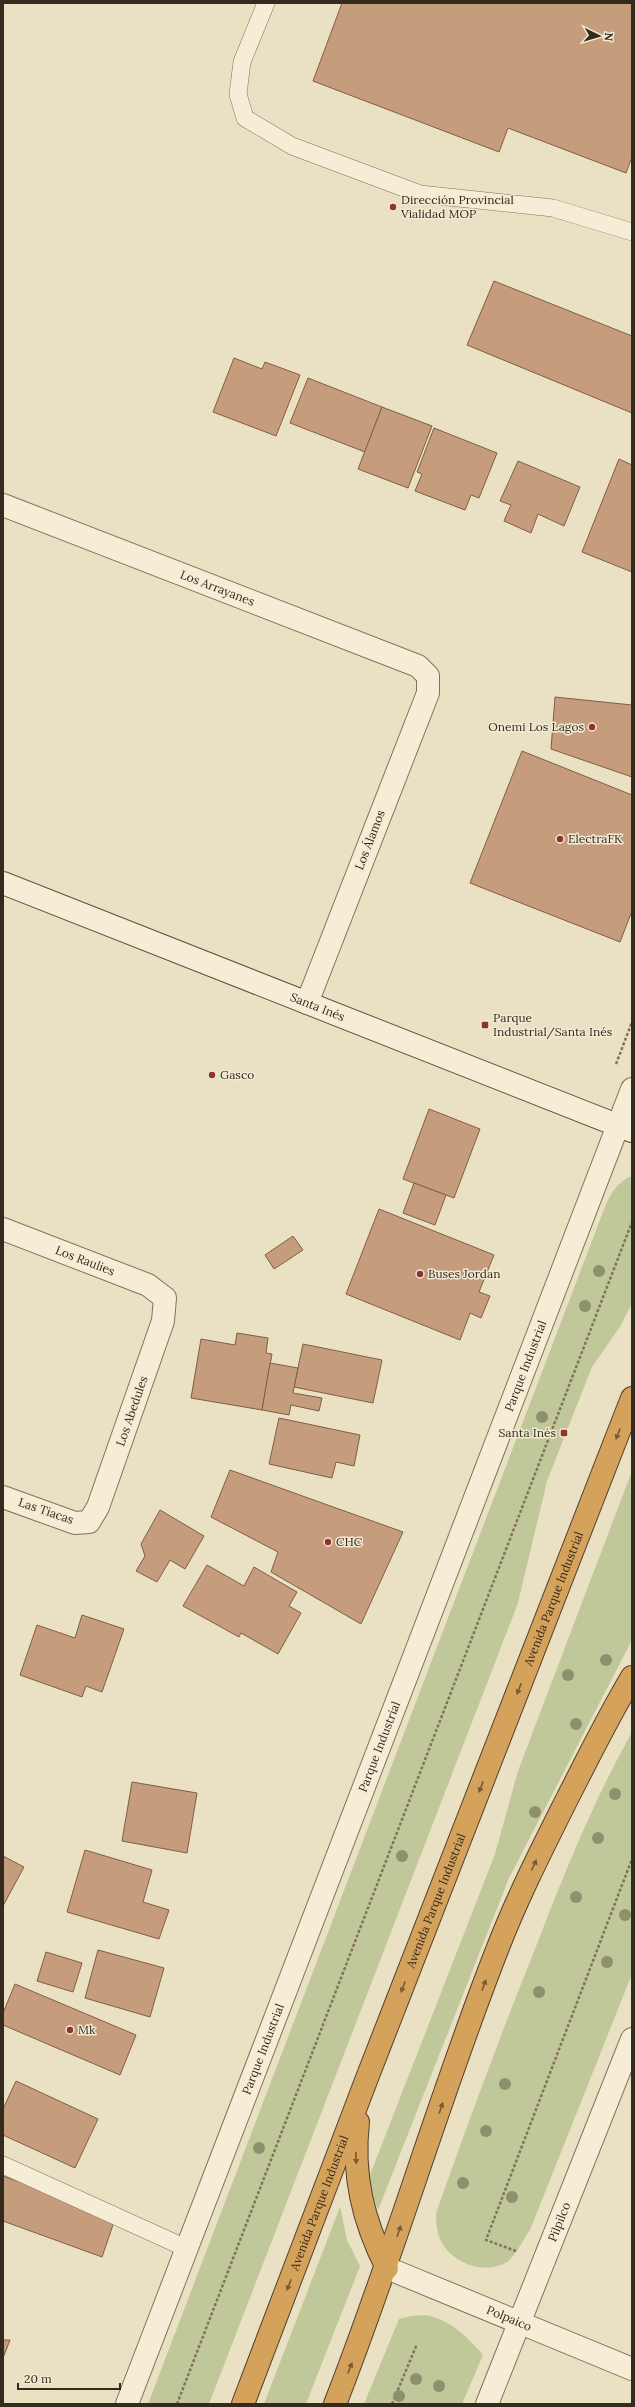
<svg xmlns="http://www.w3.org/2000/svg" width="635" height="2407" font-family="Lora,serif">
  <rect width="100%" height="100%" fill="#eae0c3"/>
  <g fill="#c0c798">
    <path d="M629 1177H632V1303L621 1325 592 1367 547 1481 518 1603 209 2404H148L603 1212C609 1197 614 1185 629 1177Z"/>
    <polygon points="632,1471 632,1640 509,1878 378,2210 368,2180 495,1854 518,1771"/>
    <path d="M632 1732V1974L530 2230C525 2237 514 2258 507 2262 485 2275 454 2264 442 2243 437 2234 436 2224 436 2213 468 2123 501 2033 537 1944 565 1871 594 1800 632 1732Z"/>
    <polygon points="340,2207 347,2240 360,2266 306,2404 264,2404"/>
    <path d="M426 2315C452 2321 466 2336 483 2355L462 2404H364L399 2319 412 2316Z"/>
  </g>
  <g fill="#c69d7c" stroke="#805e43">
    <polygon points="342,3 632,3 632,157 626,173 508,128 499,152 313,81"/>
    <polygon points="494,281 632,336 632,413 467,345"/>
    <polygon points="234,358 262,369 265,362 300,375 276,436 213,412"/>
    <polygon points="308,378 382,407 365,452 290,423"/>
    <polygon points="382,407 432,426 408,488 358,469"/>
    <polygon points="434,428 497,453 479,498 471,495 465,510 415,491 422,474 417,472"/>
    <polygon points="619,459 632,465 632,572 582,552"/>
    <polygon points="518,461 580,487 564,526 538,514 531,533 504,521 511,505 500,501"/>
    <polygon points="555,697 632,705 632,777 551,749"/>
    <polygon points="522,751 632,795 632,911 620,942 470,883"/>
    <polygon points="429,1109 480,1129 454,1198 403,1179"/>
    <polygon points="414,1183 446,1195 435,1225 403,1213"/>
    <polygon points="379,1209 494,1255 479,1292 490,1296 481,1318 470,1313 460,1340 346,1294"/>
    <polygon points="293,1236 303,1250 274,1269 265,1255"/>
    <polygon points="237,1333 268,1338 266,1353 272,1354 262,1410 191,1398 201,1339 235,1345"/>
    <polygon points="303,1344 382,1360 373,1403 294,1387"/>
    <polygon points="270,1363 298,1368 293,1393 322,1398 319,1411 291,1405 289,1415 262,1410"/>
    <polygon points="279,1418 360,1435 354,1466 336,1462 332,1478 269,1464"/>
    <polygon points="230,1470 403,1532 361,1624 271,1572 278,1552 211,1517"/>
    <polygon points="160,1510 204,1536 185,1569 170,1560 157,1582 136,1571 145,1556 141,1544"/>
    <polygon points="207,1565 244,1586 254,1567 297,1592 289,1606 301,1613 278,1654 241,1633 239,1637 183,1606"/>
    <polygon points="82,1615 124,1629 102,1692 86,1686 82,1697 20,1675 37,1625 75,1638"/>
    <polygon points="132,1782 197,1793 187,1853 122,1841"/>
    <polygon points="85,1850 152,1870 143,1902 169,1910 159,1939 67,1912"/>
    <polygon points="3,1856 24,1867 3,1906"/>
    <polygon points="98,1950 164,1968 150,2017 85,1998"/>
    <polygon points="46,1952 82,1963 73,1992 37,1981"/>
    <polygon points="15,1984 136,2035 120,2075 3,2025 3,2013"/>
    <polygon points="16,2081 98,2119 75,2168 3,2135 3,2109"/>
    <polygon points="3,2176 116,2216 102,2257 3,2221"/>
    <polygon points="3,2340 10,2340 3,2358"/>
  </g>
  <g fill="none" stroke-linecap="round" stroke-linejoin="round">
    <g stroke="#83725b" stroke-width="18">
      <g id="lane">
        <polyline points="266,3 242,62 238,94 245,118 292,146 420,194 553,208 632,232"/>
        <polyline points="3,2165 188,2249"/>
      </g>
    </g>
    <g stroke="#83725b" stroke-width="24">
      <g id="street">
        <path id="s1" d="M3 505 418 666 428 676V693L307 1003"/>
        <path id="s2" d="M3 1229 148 1285 165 1298 163 1321 98 1507 89 1522 75 1523 3 1497"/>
        <path id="s3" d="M387 2268 632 2369"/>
        <path id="s4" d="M127 2404 632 1089"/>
        <path id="s5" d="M487 2404 632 2039"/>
      </g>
    </g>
    <g stroke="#65533f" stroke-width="24">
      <g id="secondary">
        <path id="s6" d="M3 883 632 1131"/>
      </g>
    </g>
    <g stroke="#51402f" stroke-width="24">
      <g id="highway">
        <path d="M358 2122C352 2175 363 2221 387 2268"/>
        <path id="s7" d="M243 2404 367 2078 632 1398"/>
        <path d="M335 2404C394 2254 438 2100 497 1950 517 1898 542 1849 567 1799 588 1758 608 1717 632 1677"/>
      </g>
    </g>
    <g stroke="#83725b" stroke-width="2.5" stroke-dasharray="3 2" stroke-linecap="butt">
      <polyline points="616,1064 632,1022"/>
      <polyline points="516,2251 486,2240 632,1859"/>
      <polyline points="177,2404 632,1222"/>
      <polyline points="392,2404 417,2344"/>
    </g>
    <use href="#lane" stroke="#f6edd6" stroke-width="17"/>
    <use href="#street" stroke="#f6edd6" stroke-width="22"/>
    <use href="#secondary" stroke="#f6edd6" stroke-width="22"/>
    <use href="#highway" stroke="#d4a25a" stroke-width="22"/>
  </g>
  <g fill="#8e906d">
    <circle cx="599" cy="1271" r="6"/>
    <circle cx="585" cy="1306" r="6"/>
    <circle cx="542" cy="1417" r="6"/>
    <circle cx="606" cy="1660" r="6"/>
    <circle cx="568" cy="1675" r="6"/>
    <circle cx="576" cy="1724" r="6"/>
    <circle cx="615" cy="1794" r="6"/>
    <circle cx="535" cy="1812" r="6"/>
    <circle cx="598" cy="1838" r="6"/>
    <circle cx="402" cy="1856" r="6"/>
    <circle cx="576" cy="1897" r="6"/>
    <circle cx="625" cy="1915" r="6"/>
    <circle cx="607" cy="1962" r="6"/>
    <circle cx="539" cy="1992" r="6"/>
    <circle cx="505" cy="2084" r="6"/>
    <circle cx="486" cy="2131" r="6"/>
    <circle cx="259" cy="2148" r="6"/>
    <circle cx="463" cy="2183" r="6"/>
    <circle cx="512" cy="2197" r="6"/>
    <circle cx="416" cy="2379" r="6"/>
    <circle cx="439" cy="2386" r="6"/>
    <circle cx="399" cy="2396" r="6"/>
  </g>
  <defs><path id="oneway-solid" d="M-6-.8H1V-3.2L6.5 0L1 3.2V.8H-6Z"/></defs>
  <g fill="#745a36">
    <use href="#oneway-solid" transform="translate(618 1434) rotate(111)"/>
    <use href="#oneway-solid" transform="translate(519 1689) rotate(111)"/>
    <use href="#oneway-solid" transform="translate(481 1787) rotate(111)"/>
    <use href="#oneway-solid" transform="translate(534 1865) rotate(-65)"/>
    <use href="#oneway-solid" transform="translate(484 1985) rotate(-70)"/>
    <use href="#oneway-solid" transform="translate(403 1987) rotate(111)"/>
    <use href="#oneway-solid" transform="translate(441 2108) rotate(-71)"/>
    <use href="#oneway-solid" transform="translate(356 2158) rotate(88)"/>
    <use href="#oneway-solid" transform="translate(399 2231) rotate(-71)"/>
    <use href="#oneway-solid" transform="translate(289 2285) rotate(111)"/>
    <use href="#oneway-solid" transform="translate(350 2368) rotate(-68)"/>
  </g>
  <g fill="#8e3330" stroke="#f2ead2" stroke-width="1.5">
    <circle cx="393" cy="207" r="4"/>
    <circle cx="592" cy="727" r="4"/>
    <circle cx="560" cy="839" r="4"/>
    <rect x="481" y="1021" width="8" height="8" rx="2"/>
    <circle cx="212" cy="1075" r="4"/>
    <circle cx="420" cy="1274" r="4"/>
    <rect x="560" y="1429" width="8" height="8" rx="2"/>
    <circle cx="328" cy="1542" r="4"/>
    <circle cx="70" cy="2030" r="4"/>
  </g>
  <g text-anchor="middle" stroke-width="3" stroke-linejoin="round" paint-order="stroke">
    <g font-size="12" fill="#342a1e" stroke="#f2ead2" text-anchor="start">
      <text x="401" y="204">Dirección Provincial<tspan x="401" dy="14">Vialidad MOP</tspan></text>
      <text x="584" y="731" text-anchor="end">Onemi Los Lagos</text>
      <text x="568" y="843">ElectraFK</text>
      <text x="493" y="1022">Parque<tspan x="493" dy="14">Industrial/Santa Inés</tspan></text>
      <text x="220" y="1079">Gasco</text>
      <text x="428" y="1278">Buses Jordan</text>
      <text x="556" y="1437" text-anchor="end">Santa Inés</text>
      <text x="336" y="1546">CHC</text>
      <text x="78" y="2034">Mk</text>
    </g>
    <g font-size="12" fill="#342a1e" stroke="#f2ead2">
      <text dy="4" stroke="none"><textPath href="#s1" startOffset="230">Los Arrayanes</textPath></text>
      <text transform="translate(370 840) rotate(-69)" y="4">Los Álamos</text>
      <text dy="4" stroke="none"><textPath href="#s6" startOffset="338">Santa Inés</textPath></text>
      <text dy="4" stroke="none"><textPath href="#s2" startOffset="88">Los Raulies</textPath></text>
      <text dy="4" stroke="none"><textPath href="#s4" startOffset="1112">Parque Industrial</textPath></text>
      <text transform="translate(132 1411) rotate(-71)" y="4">Los Abedules</text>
      <text transform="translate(46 1511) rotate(19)" y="4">Las Tiacas</text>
      <text dy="4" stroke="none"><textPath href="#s7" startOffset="863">Avenida Parque Industrial</textPath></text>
      <text dy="4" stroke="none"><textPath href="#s4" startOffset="704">Parque Industrial</textPath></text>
      <text dy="4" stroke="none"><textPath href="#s7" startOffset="539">Avenida Parque Industrial</textPath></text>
      <text dy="4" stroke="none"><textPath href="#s4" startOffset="380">Parque Industrial</textPath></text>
      <text dy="4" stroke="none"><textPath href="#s7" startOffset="215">Avenida Parque Industrial</textPath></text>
      <text dy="4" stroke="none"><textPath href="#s5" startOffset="196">Pilpilco</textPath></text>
      <text dy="4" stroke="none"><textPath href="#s3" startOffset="132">Polpaico</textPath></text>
    </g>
  </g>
  <rect width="635" height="2407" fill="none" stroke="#342a1e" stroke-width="8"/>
  <g transform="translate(599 36) rotate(95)" stroke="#f2ead2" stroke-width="3" paint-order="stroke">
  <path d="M0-3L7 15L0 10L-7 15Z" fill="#342a1e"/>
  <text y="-6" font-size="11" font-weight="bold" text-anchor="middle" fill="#342a1e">N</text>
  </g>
  <path d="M18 2383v6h102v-6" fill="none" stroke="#342a1e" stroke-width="2"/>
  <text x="24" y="2383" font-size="12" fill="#342a1e" stroke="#f2ead2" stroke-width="3" paint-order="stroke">20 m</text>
</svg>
